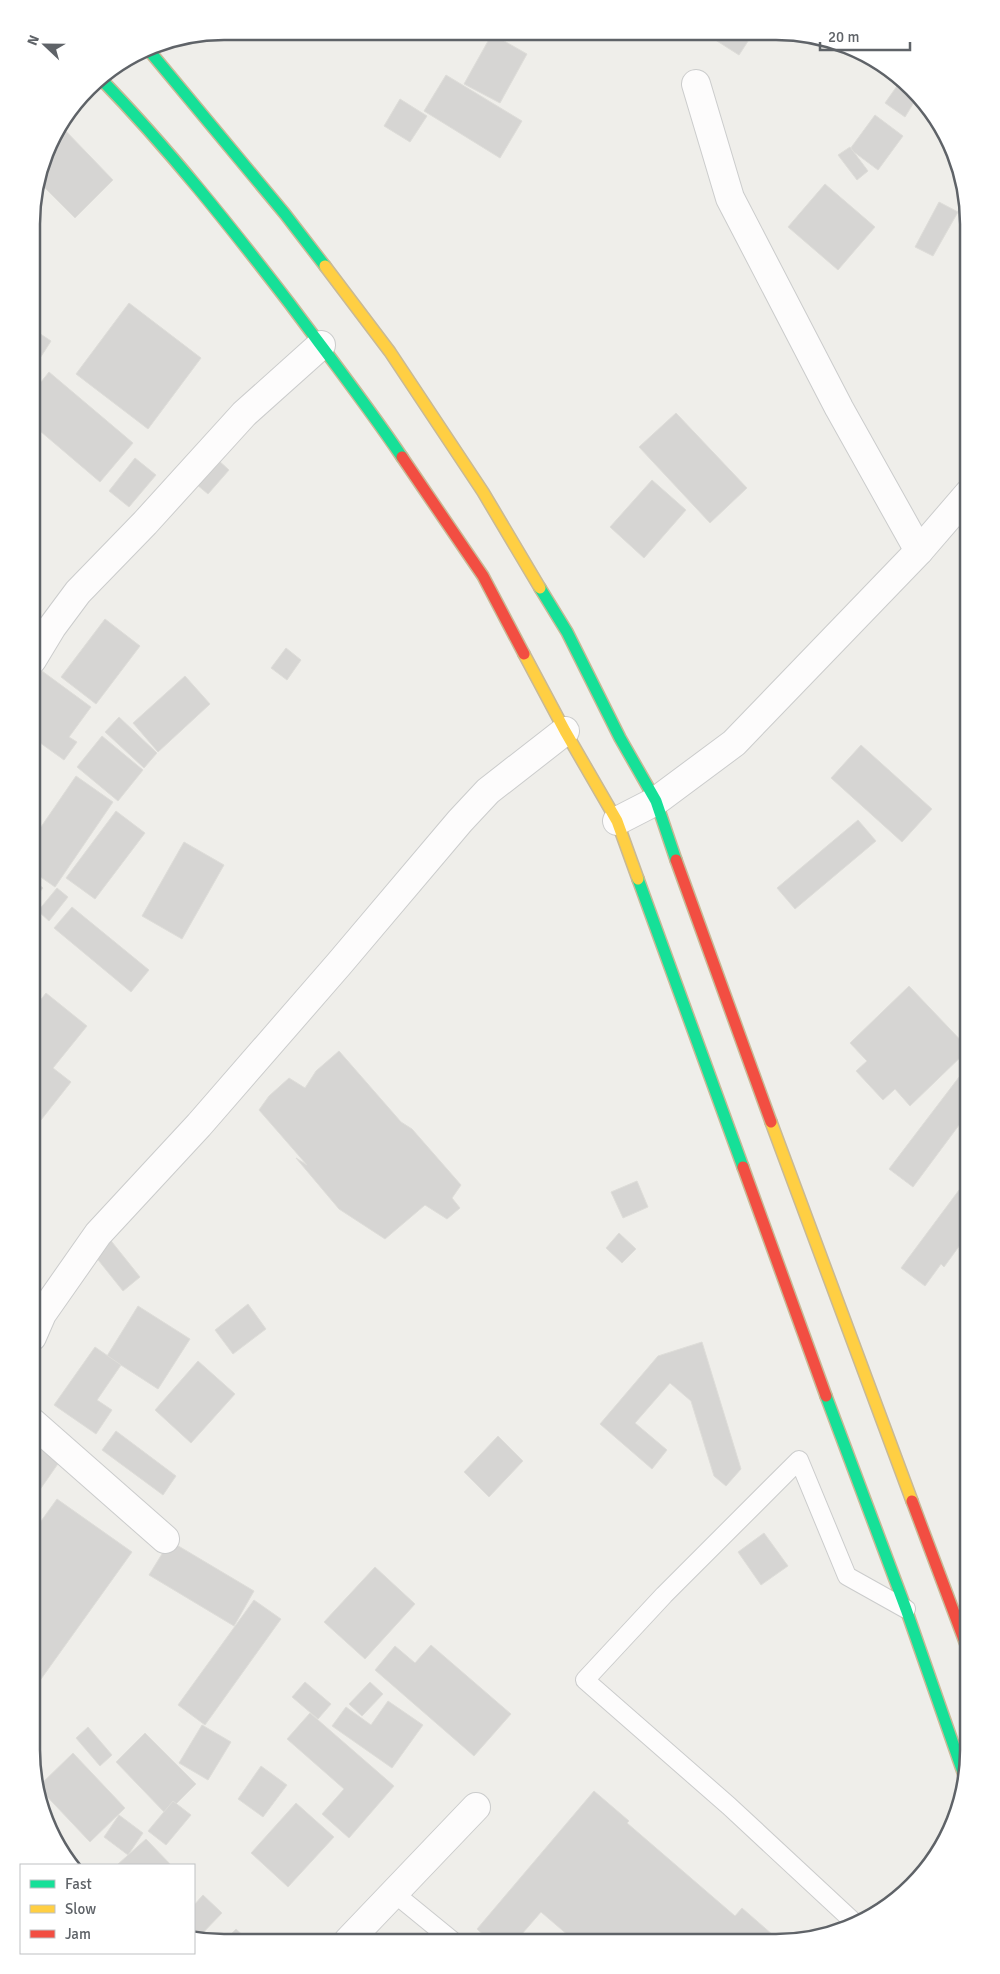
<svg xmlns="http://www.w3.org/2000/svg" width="1000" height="1974" font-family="Signika,sans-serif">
  <rect width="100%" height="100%" fill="#efeeea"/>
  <g fill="#d6d5d3" stroke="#deddd9">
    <polygon points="492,34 527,54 500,103 464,84"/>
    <polygon points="706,34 752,35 739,55"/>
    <polygon points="446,75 522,121 500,158 424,111"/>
    <polygon points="897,86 916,99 905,117 885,103"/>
    <polygon points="400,99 427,116 410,142 384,126"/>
    <polygon points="875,115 903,136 878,170 850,149"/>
    <polygon points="61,126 113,180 75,218 38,181 51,138"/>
    <polygon points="850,147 868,171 857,180 838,155"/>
    <polygon points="825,184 875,227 838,270 788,227"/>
    <polygon points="939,202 958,212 933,256 915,247"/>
    <polygon points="129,303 201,358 148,429 76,374"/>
    <polygon points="33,329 51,341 33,369"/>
    <polygon points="49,372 133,443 100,482 33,425 33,392"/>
    <polygon points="676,413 747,488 710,523 639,447"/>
    <polygon points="135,458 156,475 129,507 109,491"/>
    <polygon points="218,460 229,470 208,494 196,484"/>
    <polygon points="652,480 686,510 644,558 610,527"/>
    <polygon points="105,619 140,646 96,704 61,677"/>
    <polygon points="286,648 301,660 287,680 271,668"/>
    <polygon points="42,671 91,707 69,737 77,742 64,760 32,737 32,684"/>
    <polygon points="185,676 210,704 158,752 133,723"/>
    <polygon points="119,717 157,753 144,768 105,732"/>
    <polygon points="102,736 143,770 118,801 77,767"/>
    <polygon points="861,745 932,809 902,842 831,778"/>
    <polygon points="76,776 113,802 55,887 32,871 32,840"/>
    <polygon points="116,811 145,833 95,899 66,878"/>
    <polygon points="858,820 876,841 795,909 777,888"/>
    <polygon points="184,842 224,865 182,939 142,916"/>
    <polygon points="32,879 43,888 32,901"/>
    <polygon points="57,888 68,897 49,921 38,911"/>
    <polygon points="72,907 149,970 131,992 54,928"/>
    <polygon points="909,986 969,1049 910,1106 895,1089 883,1100 856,1071 867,1061 850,1043"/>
    <polygon points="46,993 87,1026 53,1068 71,1082 41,1120 32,1113 32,1011"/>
    <polygon points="339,1051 401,1122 412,1129 461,1185 452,1198 460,1208 447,1219 425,1205 385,1239 339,1209 296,1158 307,1165 259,1110 269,1096 289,1078 305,1088 316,1071"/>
    <polygon points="969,1064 968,1113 913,1187 889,1169"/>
    <polygon points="968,1178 968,1234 944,1267 941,1264 925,1286 901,1268"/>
    <polygon points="637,1181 648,1207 623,1218 611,1192"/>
    <polygon points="619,1233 636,1249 622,1263 606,1248"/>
    <polygon points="108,1237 140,1277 123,1291 91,1251"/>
    <polygon points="248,1304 266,1329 233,1354 215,1330"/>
    <polygon points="138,1306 190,1339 158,1389 107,1356"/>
    <polygon points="702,1342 741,1469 726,1486 714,1476 691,1401 670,1383 635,1423 667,1450 652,1469 600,1424 658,1356"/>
    <polygon points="95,1347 121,1365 97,1400 112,1410 96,1434 54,1405"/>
    <polygon points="198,1361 235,1394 191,1443 155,1410"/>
    <polygon points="116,1431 176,1476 163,1495 102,1450"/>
    <polygon points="498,1436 523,1461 489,1497 464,1472"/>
    <polygon points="32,1437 62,1458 32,1501"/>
    <polygon points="57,1499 132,1552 31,1693 31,1535"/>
    <polygon points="764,1533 788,1566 761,1585 738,1552"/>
    <polygon points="170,1541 254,1591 234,1626 149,1575"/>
    <polygon points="375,1567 415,1604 365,1659 324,1622"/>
    <polygon points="254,1600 281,1619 205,1725 178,1705"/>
    <polygon points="431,1645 511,1714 474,1756 375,1670 395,1646 415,1663"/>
    <polygon points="305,1682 331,1704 318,1719 292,1697"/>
    <polygon points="370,1682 383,1694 362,1716 349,1704"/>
    <polygon points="388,1701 423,1725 392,1768 332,1726 346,1707 371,1725"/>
    <polygon points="310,1713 394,1786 349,1838 322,1814 344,1789 287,1739"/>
    <polygon points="202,1725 231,1742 208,1780 179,1763"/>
    <polygon points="88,1727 112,1755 100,1766 76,1738"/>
    <polygon points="145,1733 196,1784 166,1814 116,1762"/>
    <polygon points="73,1753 125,1808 90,1842 38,1787"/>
    <polygon points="261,1766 287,1785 263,1817 238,1799"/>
    <polygon points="594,1791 629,1821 627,1823 735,1916 742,1908 781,1942 576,1942 541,1912 515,1942 491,1942 477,1929"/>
    <polygon points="173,1801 191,1815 166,1845 148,1831"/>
    <polygon points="296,1803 334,1837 288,1887 251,1853"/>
    <polygon points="119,1815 143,1833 128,1855 104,1837"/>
    <polygon points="146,1839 171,1865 117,1865"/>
    <polygon points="203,1895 222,1913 196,1940 194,1940 194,1905"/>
    <polygon points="236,1929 249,1941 224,1941"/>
  </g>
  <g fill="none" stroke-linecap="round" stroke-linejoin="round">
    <g stroke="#cbcccc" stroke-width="20">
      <g id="lane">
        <polyline points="394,1893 454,1942"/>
        <polyline points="856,1924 729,1806 585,1680 664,1595 799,1460 847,1576 906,1609"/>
      </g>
    </g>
    <g stroke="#cbcccc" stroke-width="30">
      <g id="street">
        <polyline points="696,84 730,198 839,408 919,551"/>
        <polyline points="32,660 52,627 78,592 145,523 244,414 321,345"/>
        <polyline points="617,821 656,801 734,743 919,551 969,493"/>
        <polyline points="32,1337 42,1314 98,1234 199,1125 339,964 460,821 488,791 565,731"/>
        <polyline points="32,1422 165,1539"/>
        <polyline points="348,1941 476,1807"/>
      </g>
    </g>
    <g stroke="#c8b996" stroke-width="14">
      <g id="fast">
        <polyline points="147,48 285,214 325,266"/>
        <path d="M100 78C169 149 230 226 290 304 328 355 367 405 402 457"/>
        <polyline points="540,588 567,632 620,738 656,801 676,860"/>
        <polyline points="638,879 743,1167"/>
        <polyline points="826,1396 906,1609 965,1778"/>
      </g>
    </g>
    <g stroke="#c8b996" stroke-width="14">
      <g id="slow">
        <polyline points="325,266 390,352 483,492 540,588"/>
        <polyline points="524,654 565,731 617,821 638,879"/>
        <polyline points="771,1122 912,1501"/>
      </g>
    </g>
    <g stroke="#c8b996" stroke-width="14">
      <g id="jam">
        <polyline points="402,457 483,576 524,654"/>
        <polyline points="676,860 771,1122"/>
        <polyline points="743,1167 826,1396"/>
        <polyline points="912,1501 968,1650"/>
      </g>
    </g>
    <use href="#lane" stroke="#fdfcfc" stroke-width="18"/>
    <use href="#street" stroke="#fdfcfc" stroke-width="28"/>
    <use href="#fast" stroke="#16e098" stroke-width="11"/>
    <use href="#slow" stroke="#ffcf43" stroke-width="11"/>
    <use href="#jam" stroke="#f24e42" stroke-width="11"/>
  </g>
  <path d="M0 0H1000V1974H0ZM224 40H776A184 184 0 0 1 960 224V1750A184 184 0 0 1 776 1934H224A184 184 0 0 1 40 1750V224A184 184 0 0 1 224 40Z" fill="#fff" fill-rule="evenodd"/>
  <path fill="none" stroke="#5f6368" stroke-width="2.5" d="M224 40H776A184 184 0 0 1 960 224V1750A184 184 0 0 1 776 1934H224A184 184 0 0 1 40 1750V224A184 184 0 0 1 224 40Z"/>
  <rect x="20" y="1864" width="175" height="90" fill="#ffffff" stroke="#bfc1c3"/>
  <rect x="30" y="1880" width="25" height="8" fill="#16e098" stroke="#bfc1c3"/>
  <text x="65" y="1889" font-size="15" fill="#5f6368">Fast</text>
  <rect x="30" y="1905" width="25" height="8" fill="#ffcf43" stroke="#bfc1c3"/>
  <text x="65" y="1914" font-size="15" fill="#5f6368">Slow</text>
  <rect x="30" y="1930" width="25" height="8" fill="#f24e42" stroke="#bfc1c3"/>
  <text x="65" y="1939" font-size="15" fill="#5f6368">Jam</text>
  <g transform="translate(45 45) rotate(292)" stroke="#ffffff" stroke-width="4" paint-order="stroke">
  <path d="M0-4L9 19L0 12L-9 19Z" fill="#5f6368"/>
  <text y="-8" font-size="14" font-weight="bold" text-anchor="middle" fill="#5f6368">N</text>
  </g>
  <path d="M820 42v8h90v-8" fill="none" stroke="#5f6368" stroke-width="2.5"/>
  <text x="828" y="42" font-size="15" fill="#5f6368" stroke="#ffffff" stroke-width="4" paint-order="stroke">20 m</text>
</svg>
